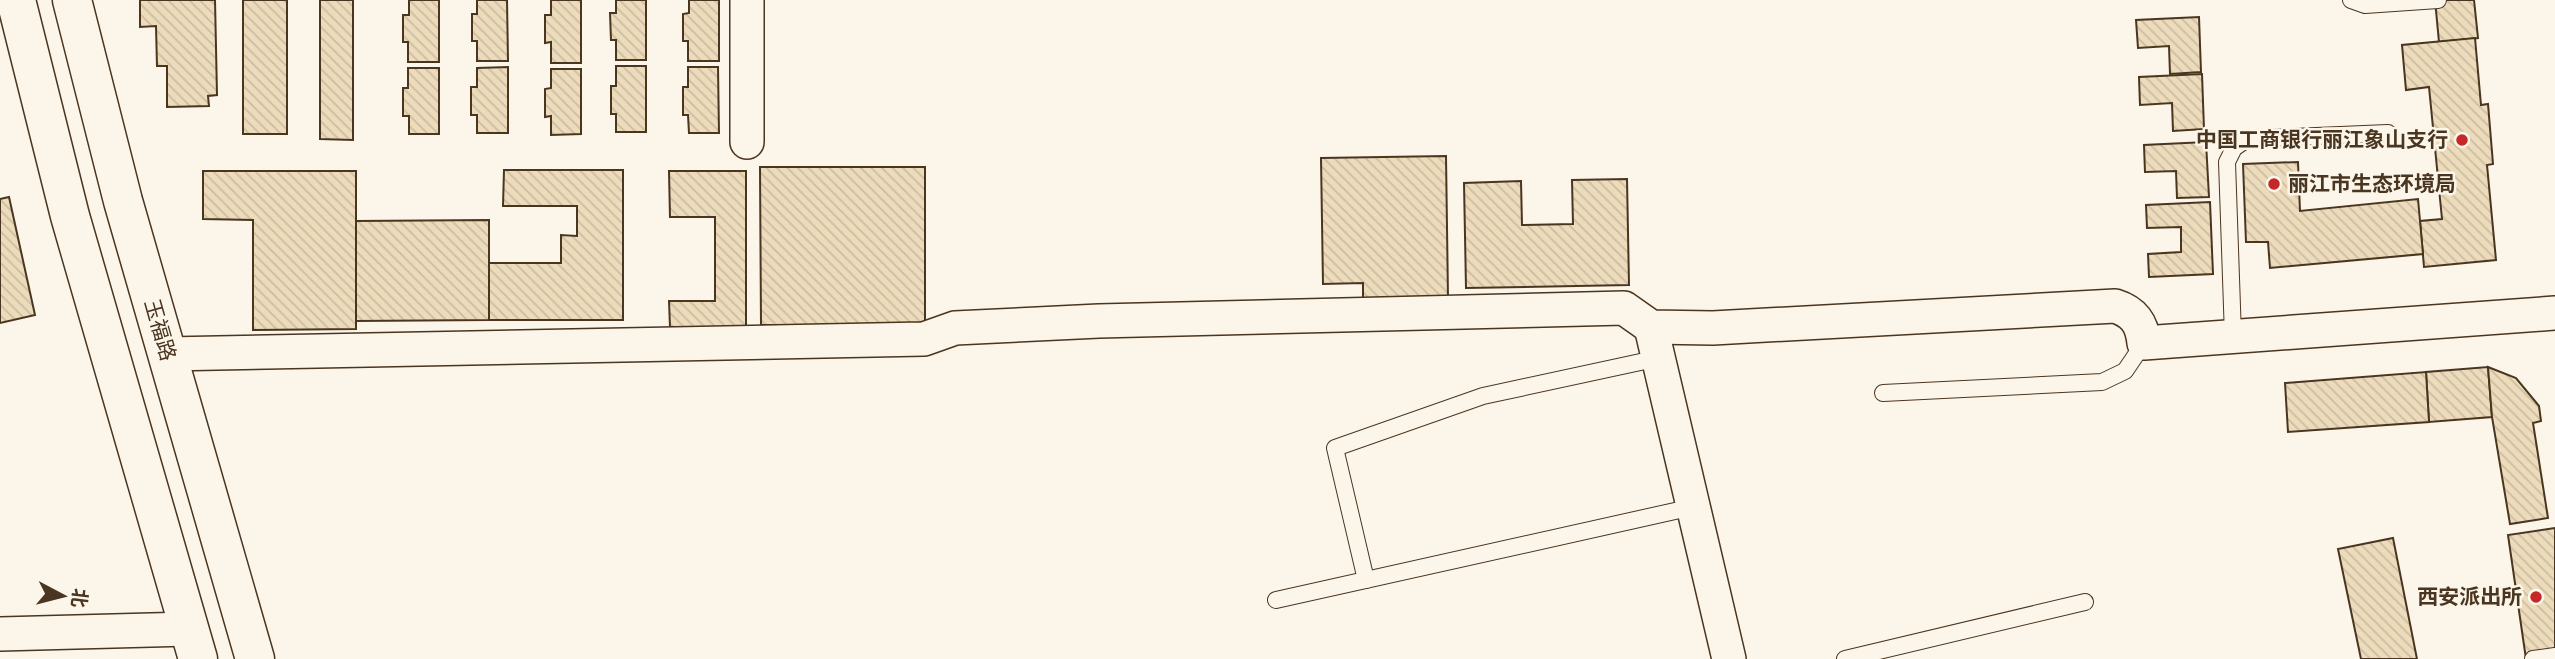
<svg xmlns="http://www.w3.org/2000/svg" width="2555" height="659" font-family="'Titillium Web','Noto Sans SC',sans-serif">
  <defs>
    <pattern id="building-back-hatch" width="6" height="6" patternUnits="userSpaceOnUse" patternTransform="scale(1.75)"><rect width="6" height="6" fill="#ecdcbc"/><path d="M-1 5l2 2M0 0l6 6M5-1l2 2" fill="none" stroke="#ccbda1"/></pattern>
  </defs>
  <rect width="100%" height="100%" fill="#fbf6e9"/>
  <g fill="url(#building-back-hatch)" stroke="#4a3520" stroke-width="2">
    <polygon points="140,0 215,0 217,95 208,96 209,106 167,107 167,66 157,66 156,26 140,27"/>
    <rect x="243" y="0" width="44" height="134"/>
    <polygon points="320,0 353,0 353,140 320,139"/>
    <polygon points="409,0 439,0 439,62 408,62 408,42 403,42 403,15 409,15"/>
    <polygon points="477,0 507,0 508,61 477,61 477,41 472,41 472,14 477,14"/>
    <polygon points="551,0 581,0 581,63 551,63 551,42 545,43 545,15 551,15"/>
    <polygon points="616,0 646,0 646,60 616,60 616,40 611,40 610,13 616,13"/>
    <polygon points="689,0 719,0 719,61 688,61 688,41 683,41 683,14 689,13"/>
    <polygon points="2435,0 2474,0 2478,38 2439,42"/>
    <polygon points="2199,17 2201,72 2170,74 2169,46 2138,48 2136,20"/>
    <polygon points="2475,38 2481,105 2488,104 2493,164 2487,165 2496,260 2424,267 2420,221 2442,219 2429,87 2406,90 2402,45"/>
    <polygon points="616,66 646,66 646,132 616,132 616,114 611,114 611,86 616,86"/>
    <polygon points="508,67 508,133 477,133 477,115 471,115 471,87 477,87 477,68"/>
    <polygon points="688,67 718,67 719,133 689,133 688,115 683,115 683,87 688,87"/>
    <polygon points="408,68 439,68 439,134 409,134 409,116 403,116 403,88 408,88"/>
    <polygon points="551,69 581,69 581,134 551,135 551,116 545,117 545,89 551,88"/>
    <polygon points="2202,74 2204,129 2173,131 2172,103 2140,105 2139,77"/>
    <polygon points="2206,142 2209,197 2177,198 2176,171 2145,172 2144,145"/>
    <polygon points="1446,156 1448,298 1363,300 1363,283 1323,284 1321,158"/>
    <polygon points="2298,162 2300,211 2418,199 2423,254 2270,268 2268,242 2246,242 2243,164"/>
    <polygon points="760,167 925,167 925,325 761,325"/>
    <polygon points="504,170 623,170 623,320 489,320 489,263 561,263 561,235 577,236 577,206 503,206"/>
    <polygon points="203,171 356,171 356,329 253,330 253,220 203,219"/>
    <polygon points="669,171 746,171 746,327 670,327 669,301 715,301 715,217 670,217"/>
    <polygon points="1627,179 1629,285 1466,288 1464,183 1521,181 1522,225 1573,224 1572,180"/>
    <polygon points="9,197 35,315 0,323 0,199"/>
    <polygon points="2210,202 2213,274 2149,277 2148,254 2181,252 2181,227 2147,228 2146,205"/>
    <polygon points="489,220 489,320 356,321 356,221"/>
    <polygon points="2488,367 2492,417 2429,422 2426,372"/>
    <polygon points="2488,367 2516,378 2539,406 2541,421 2533,423 2548,518 2510,524 2492,417"/>
    <polygon points="2426,372 2429,422 2288,432 2285,383"/>
    <polygon points="2555,528 2555,659 2526,659 2508,535"/>
    <polygon points="2393,538 2417,659 2361,659 2338,549"/>
  </g>
  <g fill="none" stroke-linecap="round" stroke-linejoin="round">
    <g stroke="#4a3520" stroke-width="18">
      <g id="service">
        <polyline points="2351,0 2365,5 2438,0"/>
        <polyline points="2233,336 2227,162 2234,148 2247,139 2388,133"/>
        <polyline points="1883,393 2102,382 2125,371 2144,343"/>
        <polyline points="1366,580 1335,448 1483,396 1659,358"/>
        <polyline points="1276,600 1693,507"/>
        <polyline points="1845,659 2085,602"/>
        <polyline points="2533,659 2555,656"/>
      </g>
    </g>
    <g stroke="#4a3520" stroke-width="36">
      <g id="minor">
        <polyline points="747,142 747,0"/>
        <polyline points="1651,327 1729,659"/>
        <path d="M167 354 924 339 955 328 1099 321 1624 308 1651 327 1713 328 2115 306C2134 312 2142 323 2144 343L2555 313"/>
        <polyline points="0,634 189,629"/>
      </g>
    </g>
    <g stroke="#4a3520" stroke-width="41">
      <g id="tertiary">
        <polyline points="16,0 70,216 198,659"/>
        <polyline points="72,0 123,201 255,659"/>
      </g>
    </g>
    <use href="#service" stroke="#fbf6e9" stroke-width="16"/>
    <use href="#minor" stroke="#fbf6e9" stroke-width="33"/>
    <use href="#tertiary" stroke="#fbf6e9" stroke-width="38"/>
  </g>
  <g fill="#c62828" stroke="#fbf6e9" stroke-width="2.5">
    <circle cx="2462" cy="140" r="7"/>
    <circle cx="2274" cy="184" r="7"/>
    <circle cx="2536" cy="597" r="7"/>
  </g>
  <g text-anchor="middle" stroke-width="5" stroke-linejoin="round" paint-order="stroke">
    <g font-size="21" font-weight="bold" fill="#4a3520" stroke="#fbf6e9" text-anchor="end">
      <text x="2448" y="147">中国工商银行丽江象山支行</text>
      <text x="2288" y="191" text-anchor="start">丽江市生态环境局</text>
      <text x="2522" y="604">西安派出所</text>
    </g>
    <g font-size="21" fill="#4a3520" stroke="#fbf6e9">
      <text transform="translate(160 330) rotate(74)" y="7">玉福路</text>
    </g>
  </g>
  <g transform="translate(63 596) rotate(97)" stroke="#fbf6e9" stroke-width="5" paint-order="stroke">
  <path d="M0-5L12 26L0 18L-12 26Z" fill="#4a3520"/>
  <text y="-10" font-size="19" font-weight="bold" text-anchor="middle" fill="#4a3520">北</text>
  </g>
</svg>
